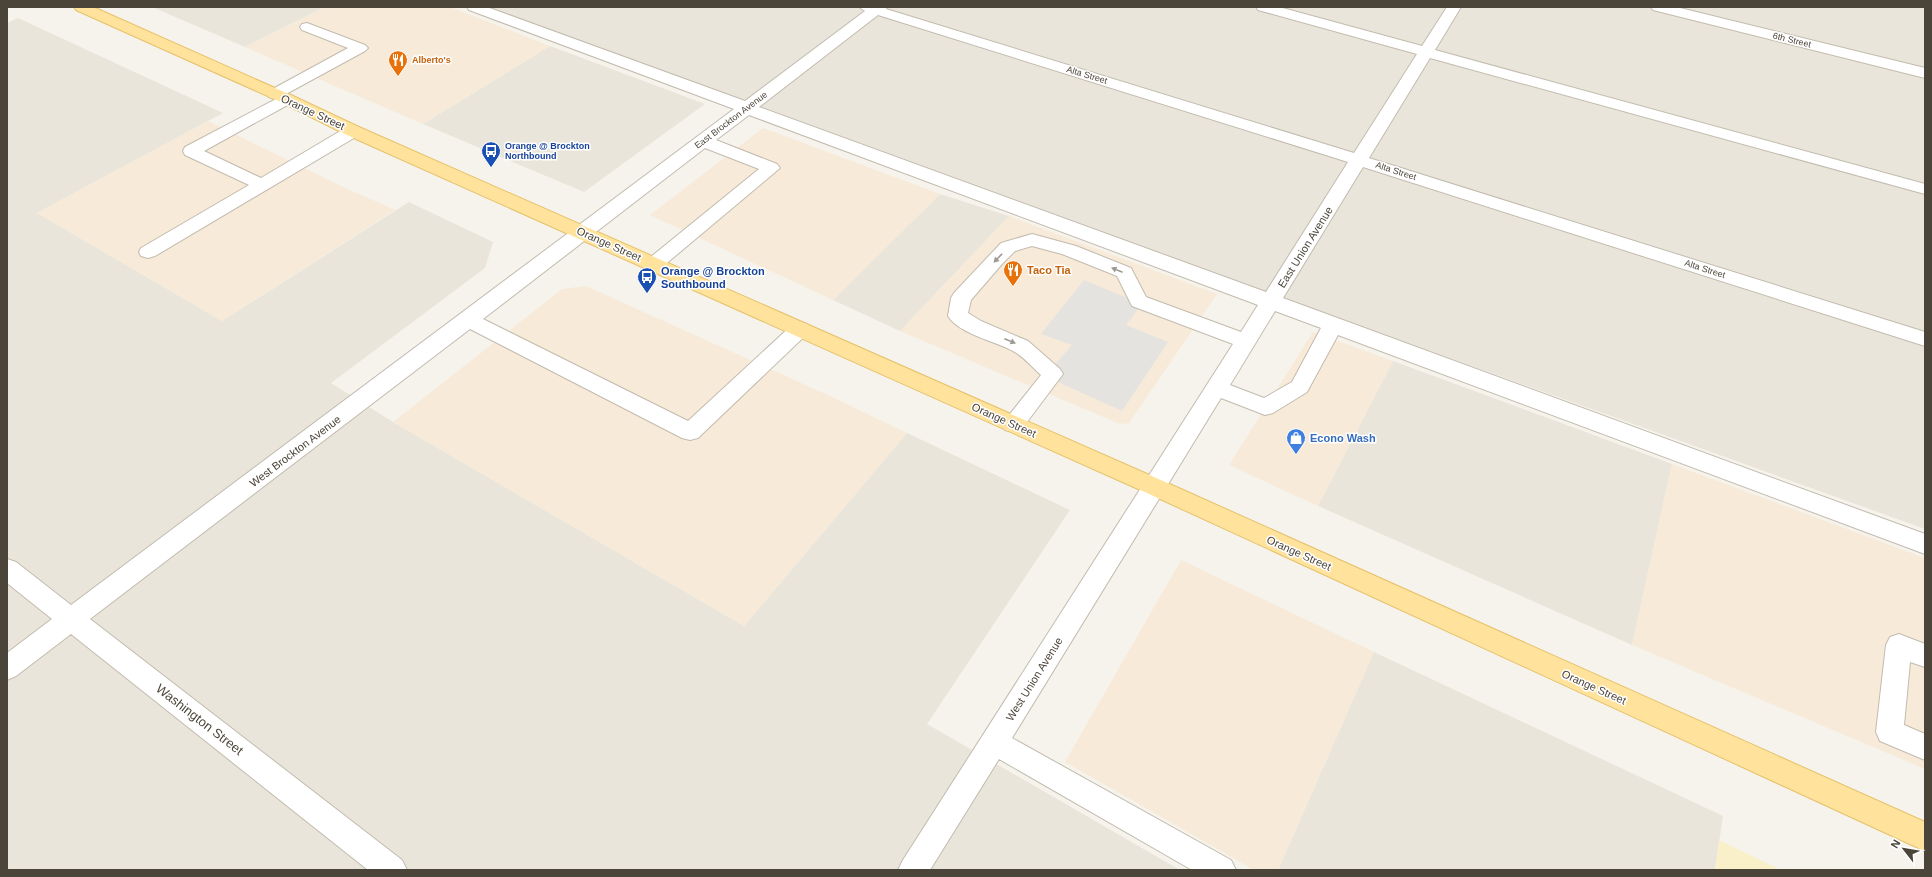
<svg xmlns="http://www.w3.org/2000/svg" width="1932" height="877" font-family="Arial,sans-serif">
  <rect width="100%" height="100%" fill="#f6f3ec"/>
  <g fill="#eae5da">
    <polygon points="152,7 325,7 245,47"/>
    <polygon points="488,7 1925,7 1925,529 1224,277"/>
    <polygon points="18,18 223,113 37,213 222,321 409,202 493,242 485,268 331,383 393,422 744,626 907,433 1070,510 927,724 1180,870 7,870 7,23"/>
    <polygon points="550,46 705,104 584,192 423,124"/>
    <polygon points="940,194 1009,216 900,331 833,300"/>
    <polygon points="1393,361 1672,464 1632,645 1318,506"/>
    <polygon points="1374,652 1723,816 1715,870 1278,870"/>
  </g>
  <g fill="#f7ead8">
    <polygon points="325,7 450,7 550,46 423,124 245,47"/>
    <polygon points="208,121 341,186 395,210 222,321 37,213"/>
    <polygon points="763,128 940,194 833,300 650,215"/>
    <polygon points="1009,216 1217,294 1129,423 1120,424 900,331"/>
    <polygon points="586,286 830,396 907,433 744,626 393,422 562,289"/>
    <polygon points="1313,332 1393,361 1318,506 1229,465"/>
    <polygon points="1672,464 1925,558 1925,769 1632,645"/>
    <polygon points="1181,560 1374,652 1278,870 1254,870 1065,762"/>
  </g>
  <polygon fill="#f9efc9" points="1719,840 1781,870 1715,870"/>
  <polygon fill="#e5e3e0" points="1084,280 1142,304 1126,325 1168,342 1122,411 1045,376 1072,345 1041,334"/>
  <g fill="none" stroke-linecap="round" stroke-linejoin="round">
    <g stroke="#c2bbae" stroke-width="2">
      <g id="minor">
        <path d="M467 7H487L745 101 865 11 859 7H887L886 9 1354 153 1417 54 1258 10 1256 7H1279L1422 46 1447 7H1461L1435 50 1925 184V194L1430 58 1369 158 1925 332V346L1363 167 1283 298 1925 534V554L1338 335 1307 392 1273 413 1265 415 1221 398 1012 738 1231 860 1236 870H1192L999 759 930 870H898L903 860 1233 344 1132 306 1117 276 1062 254 1032 246 1015 251 1002 264 971 300 968 313 981 321 1028 341 1060 369 1063 374 1021 430 1013 432 1005 430 1002 424 1041 375C1032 367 1023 356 1013 351 995 341 959 334 948 316L951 298 954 293 1001 243 1032 234 1076 246 1131 268 1146 297 1241 332 1258 305 749 115 716 140 777 164 780 168 661 268 654 270 647 268 645 264 647 260 759 169 705 148 483 319 688 421 793 324 800 322 807 324 810 329 807 334 698 438 690 440 682 438 470 329 90 619 402 860 407 870H368L71 634 16 676 7 680V653L52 619 7 583V559L16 562 71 605 734 109 469 10ZM878 15 1348 162 1266 292 759 107ZM1275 311 1321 328 1292 382 1264 398 1230 385Z"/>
        <polygon points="1651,7 1676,7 1925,68 1925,78 1653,10"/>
        <polygon points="307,23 365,45 368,48 365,51 286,94 293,96 295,99 293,102 204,151 261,178 347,127 353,126 359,127 361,131 359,135 155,256 148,258 141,256 139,252 141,248 249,185 185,155 183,151 185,147 276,99 269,97 267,94 269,91 348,48 302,30 300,27 302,24"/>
        <polygon points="1899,634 1925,644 1925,667 1910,662 1904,725 1925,734 1925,760 1880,741 1876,732 1886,645 1890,637"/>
      </g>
    </g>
    <g stroke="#e6c16a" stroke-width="2">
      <polygon id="major" points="74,7 93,7 293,96 359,127 1163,481 1925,822 1925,851 1147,493 347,135 281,102 76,10"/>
    </g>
    <use href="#minor" fill="#fff" fill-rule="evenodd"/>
    <use href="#major" fill="#ffe39c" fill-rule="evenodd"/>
  </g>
  <defs><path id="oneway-solid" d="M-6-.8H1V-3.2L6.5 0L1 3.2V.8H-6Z"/></defs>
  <g fill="#9c9892">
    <use href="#oneway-solid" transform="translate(998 258) rotate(134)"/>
    <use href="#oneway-solid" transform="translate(1117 270) rotate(-158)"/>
    <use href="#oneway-solid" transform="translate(1010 341) rotate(22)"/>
  </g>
  <defs>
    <g id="restaurant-pin" transform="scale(1)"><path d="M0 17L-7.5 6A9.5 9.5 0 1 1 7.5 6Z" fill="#e8710a" stroke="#fff"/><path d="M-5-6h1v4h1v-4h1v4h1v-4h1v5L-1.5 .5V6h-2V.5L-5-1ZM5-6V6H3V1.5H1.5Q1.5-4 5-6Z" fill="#fff"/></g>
    <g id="bus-pin" transform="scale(1)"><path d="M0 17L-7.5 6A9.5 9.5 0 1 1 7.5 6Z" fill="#1a4fb4" stroke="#fff"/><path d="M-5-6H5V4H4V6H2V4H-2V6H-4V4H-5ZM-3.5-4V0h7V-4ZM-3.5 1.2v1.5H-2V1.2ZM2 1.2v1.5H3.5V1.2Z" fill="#fff"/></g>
    <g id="shop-pin" transform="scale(1)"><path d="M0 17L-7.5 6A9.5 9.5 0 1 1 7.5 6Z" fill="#3f7fe0" stroke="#fff"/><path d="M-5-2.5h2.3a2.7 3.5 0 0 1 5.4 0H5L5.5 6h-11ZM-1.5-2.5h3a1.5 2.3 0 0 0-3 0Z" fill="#fff"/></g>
  </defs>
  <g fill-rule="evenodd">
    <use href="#restaurant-pin" x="398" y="60"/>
    <use href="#bus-pin" x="491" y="151"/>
    <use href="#restaurant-pin" x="1013" y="270"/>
    <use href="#bus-pin" x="647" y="277"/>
    <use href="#shop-pin" x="1296" y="438"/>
  </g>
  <g text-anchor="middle" stroke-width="3" stroke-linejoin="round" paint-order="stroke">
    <g font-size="9" fill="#4b4439" stroke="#fff">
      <text transform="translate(1792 40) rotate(14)" y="3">6th Street</text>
      <text transform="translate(1087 75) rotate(17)" y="3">Alta Street</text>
      <text transform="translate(731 120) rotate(-37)" y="3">East Brockton Avenue</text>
      <text transform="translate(1396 171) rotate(18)" y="3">Alta Street</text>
      <text transform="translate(1705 269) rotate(18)" y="3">Alta Street</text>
    </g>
    <g font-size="9" font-weight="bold" fill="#c56008" stroke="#fff" text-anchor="start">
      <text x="412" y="63">Alberto's</text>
    </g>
    <g font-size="9" font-weight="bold" fill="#164399" stroke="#fff" text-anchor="start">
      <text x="505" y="149">Orange @ Brockton<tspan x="505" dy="10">Northbound</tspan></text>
    </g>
    <g font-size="11" fill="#4b4439" stroke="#fff">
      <text transform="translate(313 112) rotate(25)" y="4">Orange Street</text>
      <text transform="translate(609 244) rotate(24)" y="4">Orange Street</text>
      <text transform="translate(1305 247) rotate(-58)" y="4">East Union Avenue</text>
      <text transform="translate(1004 420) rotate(24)" y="4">Orange Street</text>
      <text transform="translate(295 451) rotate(-37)" y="4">West Brockton Avenue</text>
      <text transform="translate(1299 553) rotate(24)" y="4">Orange Street</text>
      <text transform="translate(1034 679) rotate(-58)" y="4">West Union Avenue</text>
      <text transform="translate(1594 687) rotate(24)" y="4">Orange Street</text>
    </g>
    <g font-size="11" font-weight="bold" fill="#c56008" stroke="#fff" text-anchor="start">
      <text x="1027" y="274">Taco Tia</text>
    </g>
    <g font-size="11" font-weight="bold" fill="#164399" stroke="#fff" text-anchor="start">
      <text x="661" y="275">Orange @ Brockton<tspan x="661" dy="13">Southbound</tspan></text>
    </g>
    <g font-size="11" font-weight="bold" fill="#366cbe" stroke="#fff" text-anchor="start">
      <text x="1310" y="442">Econo Wash</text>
    </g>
    <g font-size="13" fill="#4b4439" stroke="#fff">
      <text transform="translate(200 719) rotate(38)" y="5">Washington Street</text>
    </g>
  </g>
  <rect width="1932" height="877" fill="none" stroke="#4b4439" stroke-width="16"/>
  <g transform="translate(1904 849) rotate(301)" stroke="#ffffff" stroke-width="3" paint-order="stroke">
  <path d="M0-3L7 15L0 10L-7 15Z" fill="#4b4439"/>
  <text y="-6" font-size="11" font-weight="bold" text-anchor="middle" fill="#4b4439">N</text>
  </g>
</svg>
